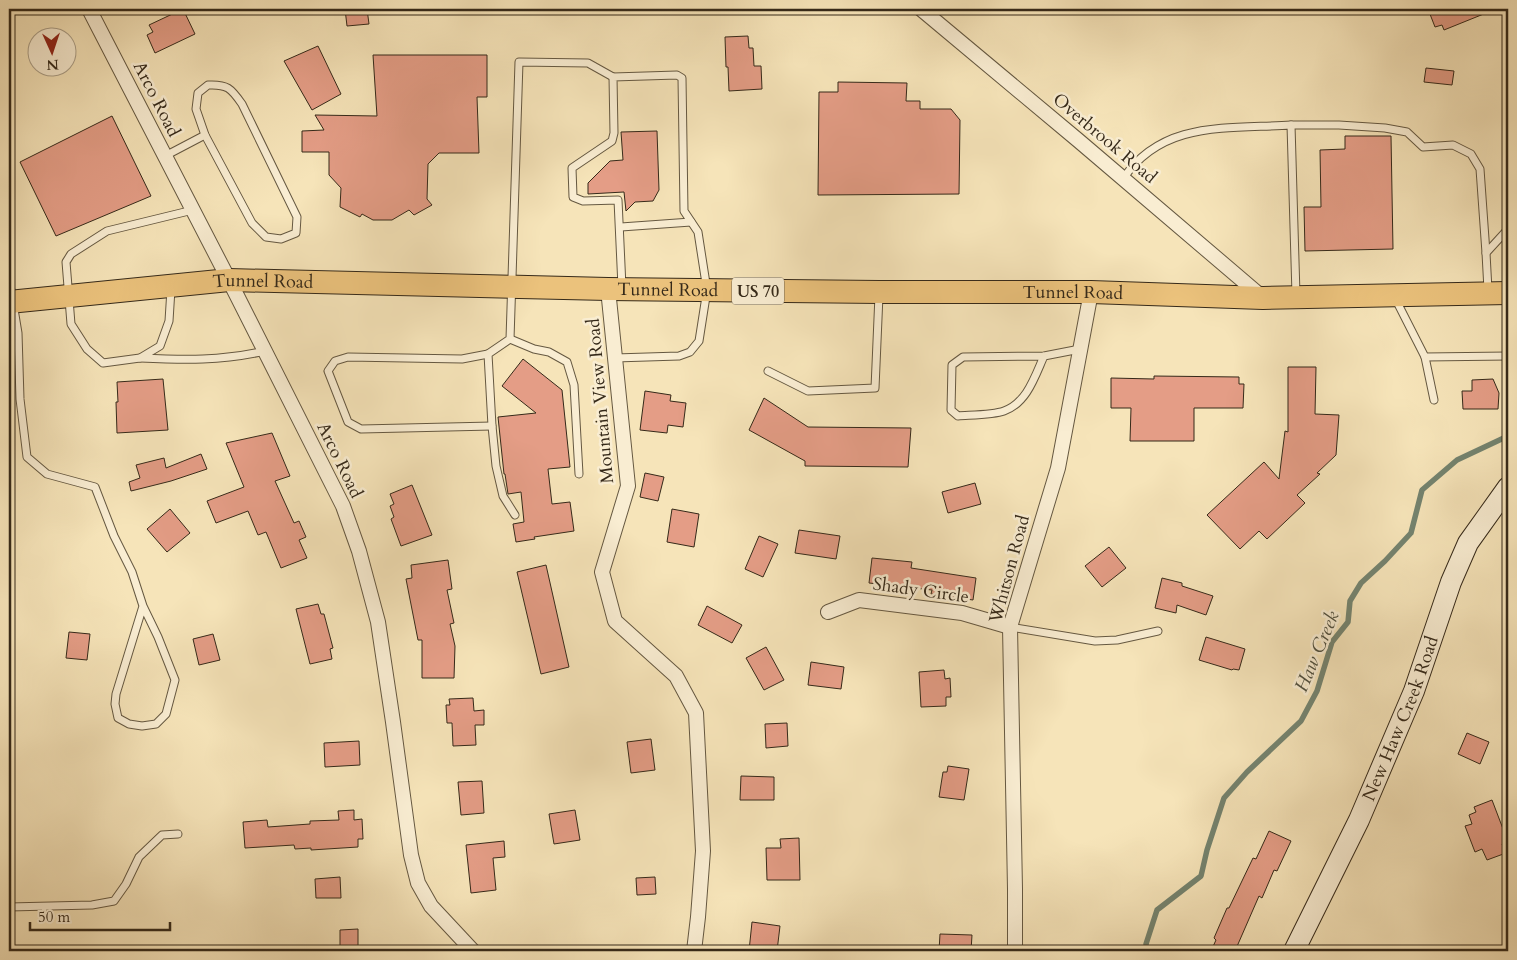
<svg xmlns="http://www.w3.org/2000/svg" width="1517" height="960" font-family="Cardo,serif">
  <rect width="100%" height="100%" fill="#f6e4b9"/>
  <filter id="stains"><feTurbulence type="fractalNoise" baseFrequency=".004" numOctaves="4"/><feColorMatrix values="0 0 0 0 .2 0 0 0 0 .09 0 0 0 0 .02 0 0 0 .5 -.17"/></filter>
  <radialGradient id="worn" r=".72"><stop offset=".6" stop-color="#630" stop-opacity="0"/><stop offset="1" stop-color="#630" stop-opacity=".3"/></radialGradient>
  <g fill="none" stroke-linecap="round" stroke-linejoin="round">
    <polyline stroke="#74836f" stroke-width="5.5" points="1147,951 1146,944 1157,910 1201,876 1207,850 1224,798 1247,772 1301,721 1317,691 1332,642 1348,622 1350,601 1361,583 1385,561 1411,533 1422,490 1457,460 1508,436"/>
  </g>
  <g fill="#e49d86" stroke="#352919">
    <polygon points="183,9 195,34 155,53 147,35 153,32 149,25"/>
    <polygon points="345,9 367,9 369,24 347,26"/>
    <polygon points="1428,9 1496,9 1444,30 1442,25 1435,27"/>
    <polygon points="748,36 749,48 753,48 754,66 761,66 762,89 729,91 728,67 726,67 725,37"/>
    <polygon points="318,46 341,94 312,110 284,61"/>
    <polygon points="373,55 487,55 487,97 477,97 479,153 439,153 428,164 427,199 432,205 414,215 409,210 392,220 373,220 362,214 360,217 340,207 341,188 329,175 329,152 302,152 302,131 324,130 315,115 377,116"/>
    <polygon points="1426,68 1454,71 1452,85 1424,82"/>
    <polygon points="838,82 907,83 906,101 920,101 920,109 951,109 960,120 959,194 818,195 819,92 838,92"/>
    <polygon points="112,116 151,196 56,236 20,162"/>
    <polygon points="657,131 659,190 653,201 635,202 626,211 624,192 588,194 588,183 610,161 623,160 621,132"/>
    <polygon points="1345,136 1391,136 1393,249 1305,251 1304,207 1321,207 1320,150 1345,149"/>
    <polygon points="523,359 562,390 570,467 548,469 552,504 570,502 574,531 534,537 535,539 516,542 513,524 524,522 521,492 508,494 505,474 504,474 498,417 536,413 502,386"/>
    <polygon points="1288,367 1316,367 1315,414 1339,415 1336,455 1317,473 1320,474 1297,495 1305,503 1267,539 1259,531 1240,549 1207,515 1264,462 1279,479 1285,431 1288,432"/>
    <polygon points="1154,376 1239,377 1239,384 1244,384 1243,408 1194,408 1194,441 1130,441 1131,408 1111,408 1111,378 1154,379"/>
    <polygon points="163,379 168,430 117,433 116,402 118,402 117,382"/>
    <polygon points="1493,379 1499,393 1498,409 1463,409 1462,391 1472,391 1472,380"/>
    <polygon points="645,391 671,395 670,401 686,403 683,427 668,425 667,433 640,430"/>
    <polygon points="764,398 808,427 911,428 908,467 805,466 805,461 749,430"/>
    <polygon points="272,433 290,476 275,481 294,523 299,521 306,537 299,540 307,558 281,568 266,532 258,535 248,511 216,523 207,501 244,487 226,443"/>
    <polygon points="201,454 207,469 171,481 131,491 129,482 140,478 136,465 164,458 166,468"/>
    <polygon points="645,473 664,477 658,501 640,497"/>
    <polygon points="975,483 981,504 948,513 942,492"/>
    <polygon points="412,485 432,535 401,546 391,519 394,517 390,506 394,504 390,494"/>
    <polygon points="170,509 190,533 167,552 147,529"/>
    <polygon points="672,509 699,514 694,547 667,542"/>
    <polygon points="799,530 840,536 836,559 795,553"/>
    <polygon points="759,536 778,544 763,577 745,569"/>
    <polygon points="1109,547 1126,568 1102,587 1085,566"/>
    <polygon points="872,558 912,562 911,568 976,578 973,600 931,594 932,590 869,583"/>
    <polygon points="448,560 452,589 447,590 454,623 450,624 455,646 454,678 422,678 422,640 418,640 406,579 412,578 411,565"/>
    <polygon points="546,565 569,667 541,674 517,572"/>
    <polygon points="1162,578 1182,583 1182,586 1213,596 1206,615 1177,605 1176,613 1155,608"/>
    <polygon points="318,604 321,614 324,614 333,648 330,649 332,659 310,664 296,609"/>
    <polygon points="707,606 742,625 732,643 698,625"/>
    <polygon points="69,632 90,634 87,660 66,658"/>
    <polygon points="213,634 220,660 199,665 193,639"/>
    <polygon points="1206,637 1245,649 1239,670 1233,669 1232,670 1199,660"/>
    <polygon points="766,647 784,680 764,690 746,658"/>
    <polygon points="811,662 844,667 841,689 808,685"/>
    <polygon points="944,670 945,679 950,678 951,697 946,697 946,706 921,707 919,672"/>
    <polygon points="473,698 474,711 484,710 484,725 475,725 476,745 453,746 452,723 447,723 446,705 450,705 449,699"/>
    <polygon points="787,723 788,746 766,748 765,724"/>
    <polygon points="1467,733 1489,742 1480,764 1458,754"/>
    <polygon points="651,739 655,770 631,773 627,742"/>
    <polygon points="359,741 360,765 325,767 324,743"/>
    <polygon points="948,766 969,769 964,800 939,797 943,772 947,772"/>
    <polygon points="741,776 774,777 774,800 740,800"/>
    <polygon points="482,781 484,813 461,815 458,782"/>
    <polygon points="1492,800 1508,842 1502,844 1506,853 1487,860 1482,849 1475,852 1465,826 1472,824 1469,815 1476,812 1474,807"/>
    <polygon points="354,810 354,820 362,819 363,839 358,839 358,847 311,850 311,848 295,849 294,845 245,848 243,822 267,820 268,827 310,824 310,821 339,820 338,811"/>
    <polygon points="575,810 580,840 554,844 549,814"/>
    <polygon points="1269,831 1291,841 1277,871 1274,870 1262,898 1259,896 1235,951 1211,951 1216,940 1214,938 1227,908 1229,908 1253,858 1256,859"/>
    <polygon points="799,838 800,880 767,880 766,848 781,848 780,839"/>
    <polygon points="504,841 505,857 493,858 496,890 471,893 466,845"/>
    <polygon points="340,877 341,898 316,898 315,879"/>
    <polygon points="655,877 656,894 637,895 636,878"/>
    <polygon points="752,922 780,926 777,951 749,951"/>
    <polygon points="358,929 358,951 340,951 340,930"/>
    <polygon points="940,934 972,935 971,951 939,951"/>
  </g>
  <g fill="none" stroke-linecap="round" stroke-linejoin="round">
    <g stroke="#655841" stroke-width="9">
      <g id="lane">
        <path d="M208 85C227 84 231 88 242 104L297 217 296 233 281 239 266 237 252 223 205 135 196 109 198 93Z"/>
        <polyline points="1291,125 1339,125 1385,128 1407,132 1423,147 1453,145 1471,154 1480,169 1486,253"/>
        <polyline points="165,156 205,135"/>
        <path d="M1123 179C1162 120 1228 129 1291 125L1296 295"/>
        <polyline points="621,227 691,222"/>
        <polyline points="9,279 18,333 20,399 27,457 47,474 95,487 114,536 132,572 143,606 158,637 175,680 166,714 156,724 142,726 129,724 118,718 115,704 116,694 143,606"/>
        <polyline points="171,289 169,321 160,346 140,358 103,363 87,349 71,324 66,262 71,254 107,231 193,210"/>
        <polyline points="1488,290 1486,253 1508,229"/>
        <polyline points="1396,300 1425,357 1508,356"/>
        <polyline points="510,339 534,349 549,352 567,362 574,385 579,474"/>
        <polyline points="488,354 462,359 348,357 335,361 328,371 348,422 361,429 492,426"/>
        <path d="M1044 356C1035 376 1027 403 1004 411 993 415 970 415 958 416L951 410 952 365 963 357 1044 356 1080 349"/>
        <polyline points="1425,357 1434,400"/>
        <path d="M140 358C185 360 221 361 265 351"/>
        <polyline points="615,358 679,356 690,352 699,341 707,290 698,232 684,211 682,78 677,75 613,77 614,133 612,141 572,168 573,197 583,201 618,200 622,287"/>
        <polyline points="768,371 808,391 875,388 879,295"/>
        <polyline points="515,515 503,496 496,466 492,426 488,354 510,339 519,62 588,63 613,77"/>
        <polyline points="1010,627 1095,641 1117,640 1158,631"/>
        <polyline points="9,907 92,905 114,901 126,884 139,857 162,835 178,834"/>
      </g>
    </g>
    <g stroke="#655841" stroke-width="16">
      <g id="street">
        <polyline points="89,9 229,280 343,506 359,551 378,622 393,722 411,855 418,883 431,906 473,951"/>
        <polyline points="921,9 1079,141 1262,297"/>
        <polyline points="608,289 628,486 602,572 615,621 676,676 696,713 703,851 698,917 694,951"/>
        <polyline points="828,612 859,600 962,613 1010,627"/>
        <polyline points="1015,951 1015,889 1010,627 1058,468 1091,292"/>
      </g>
    </g>
    <g stroke="#352919" stroke-width="22">
      <g id="secondary">
        <path id="s1" d="M1294 951 1359 820 1414 691 1451 582 1468 543 1508 487"/>
      </g>
    </g>
    <g stroke="#352919" stroke-width="24">
      <g id="primary">
        <path id="s2" d="M9 302 229 280 608 289 879 292H1091L1263 298 1508 293"/>
      </g>
    </g>
    <use href="#lane" stroke="#f9edd2" stroke-width="7"/>
    <use href="#street" stroke="#f9edd2" stroke-width="14"/>
    <use href="#secondary" stroke="#f9edd2" stroke-width="20"/>
    <use href="#primary" stroke="#ebc27c" stroke-width="22"/>
  </g>
  <g text-anchor="middle" stroke-width="5" stroke-linejoin="round" paint-order="stroke">
    <rect fill="#f9edd2" stroke="#706450" stroke-width="1" x="732" y="277.5" width="52" height="27" rx="4"/>
    <g font-size="16" font-weight="bold" fill="#352919">
      <text x="758" y="297">US 70</text>
    </g>
    <g font-size="18" fill="#352919" stroke="#f9edd2">
      <text transform="translate(157 99) rotate(63)" y="6">Arco Road</text>
      <text transform="translate(1105 138) rotate(40)" y="6">Overbrook Road</text>
      <text dy="6" stroke="none"><textPath href="#s2" startOffset="255">Tunnel Road</textPath></text>
      <text dy="6" stroke="none"><textPath href="#s2" startOffset="660">Tunnel Road</textPath></text>
      <text dy="6" stroke="none"><textPath href="#s2" startOffset="1065">Tunnel Road</textPath></text>
      <text transform="translate(600 401) rotate(-95)" y="6">Mountain View Road</text>
      <text transform="translate(340 460) rotate(64)" y="6">Arco Road</text>
      <text transform="translate(1009 569) rotate(-75)" y="6">Whitson Road</text>
      <text transform="translate(921 590) rotate(8)" y="6">Shady Circle</text>
      <text dy="6" stroke="none"><textPath href="#s1" startOffset="256">New Haw Creek Road</textPath></text>
    </g>
    <g font-size="19" font-style="italic" fill="#4f4e3d" stroke="#f9edd2">
      <text transform="translate(1316 651) rotate(-67)" y="7">Haw Creek</text>
    </g>
  </g>
  <rect width="1517" height="960" fill="none" stroke="#f6e4b9" stroke-width="30"/>
  <rect x="10" y="10" width="1497" height="940" fill="none" stroke="#352919" stroke-width="2.5"/>
  <rect x="15" y="15" width="1487" height="930" fill="none" stroke="#352919"/>
  <g transform="translate(52 52) rotate(177)"><circle r="24" fill="#f9edd2" stroke="#ab9f88"/>
  <path d="M0-4L9 19L0 12L-9 19Z" fill="#8f2418"/>
  <text y="-8" font-size="14" font-weight="bold" text-anchor="middle" fill="#352919">N</text>
  </g>
  <path d="M30 922v8h140v-8" fill="none" stroke="#352919" stroke-width="2.5"/>
  <text x="38" y="922" font-size="15" fill="#352919" stroke="#f9edd2" stroke-width="4" paint-order="stroke">50 m</text>
  <rect width="100%" height="100%" filter="url(#stains)"/>
  <rect width="100%" height="100%" fill="url(#worn)"/>
</svg>
